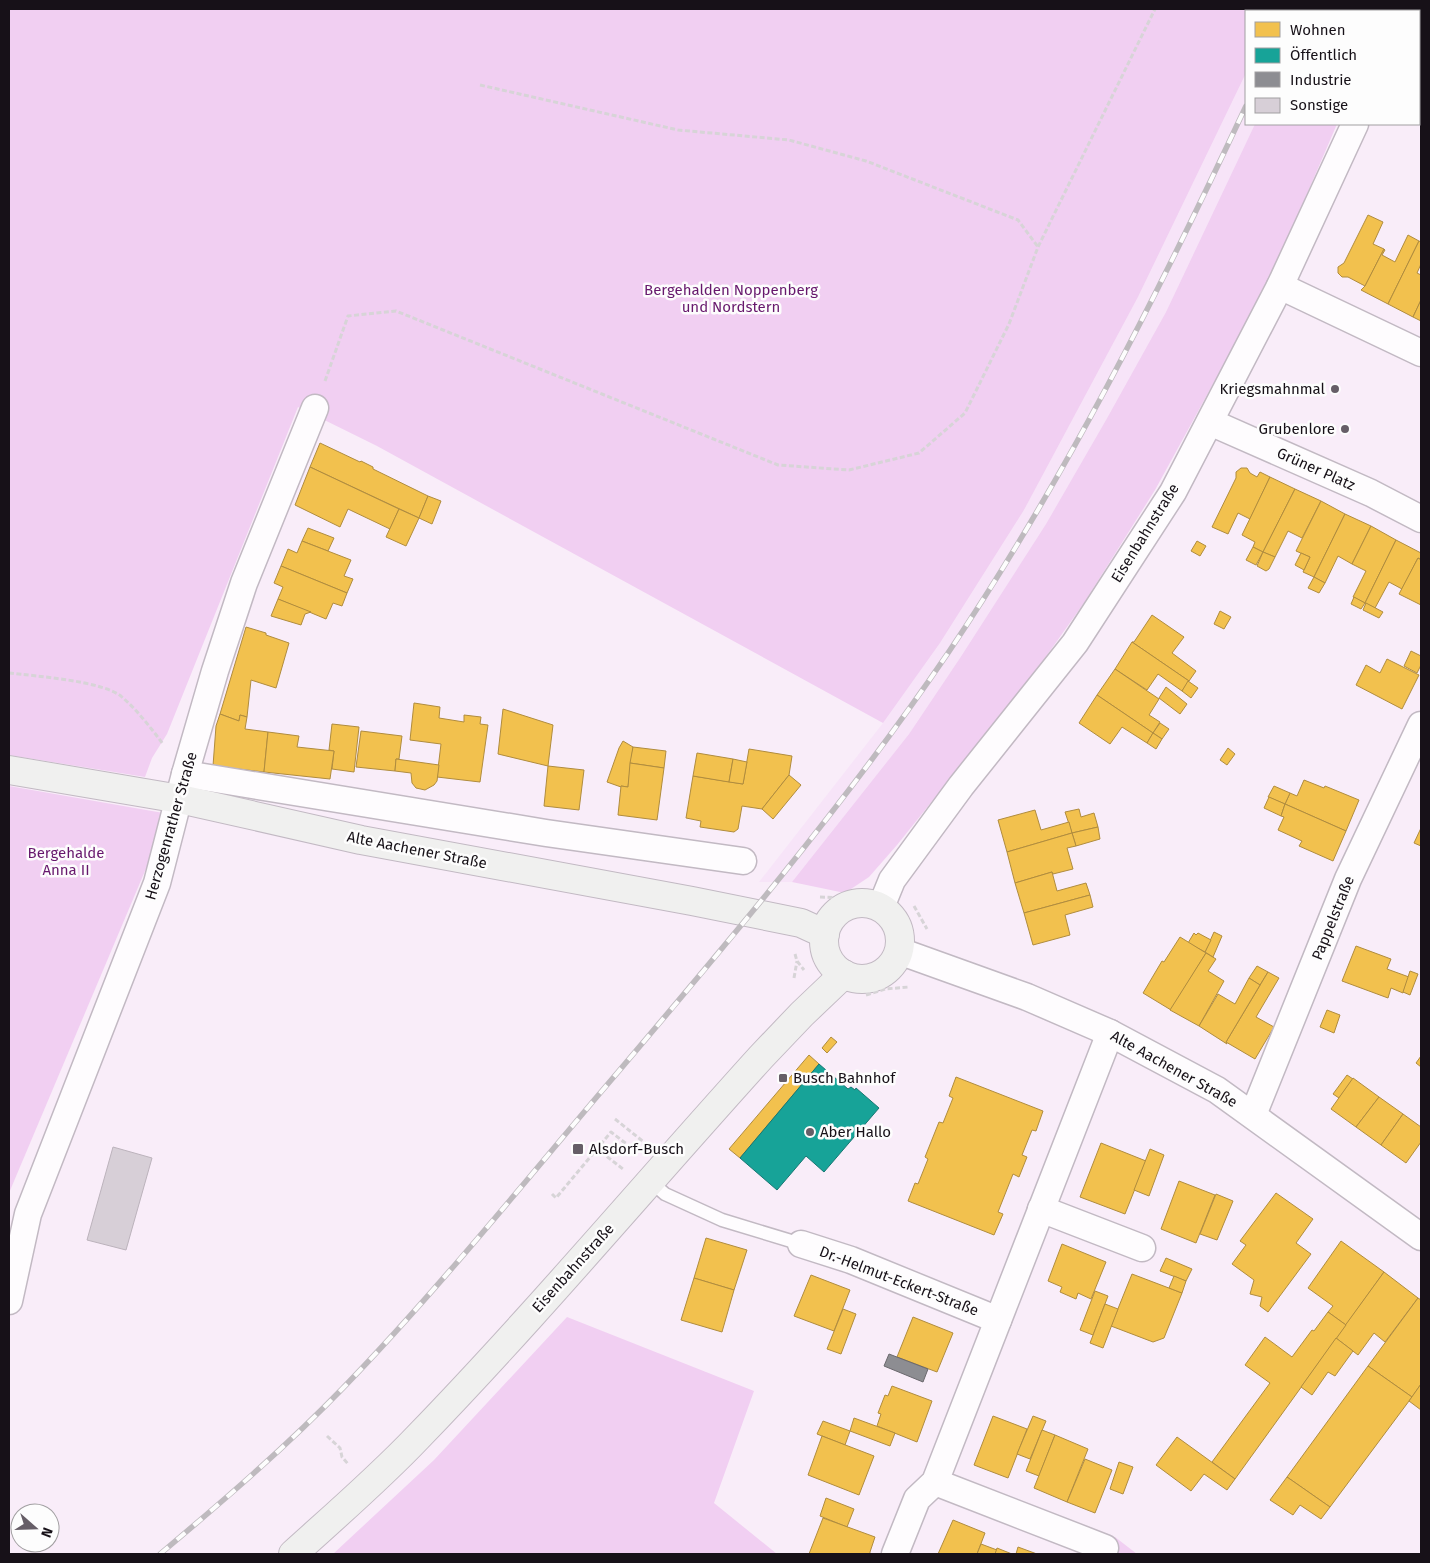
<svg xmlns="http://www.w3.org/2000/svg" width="1430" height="1563" font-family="'Fira Sans',sans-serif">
  <rect width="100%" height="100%" fill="#f9edf9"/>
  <polygon fill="#f7e4f8" points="1246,73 1246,124 1255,124 1166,312 1106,420 1046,524 960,658 909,734 792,882 759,882 883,723 940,643 1024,510 1138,297"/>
  <g fill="#f1cff2">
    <polygon points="9,9 1277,9 1276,11 1246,11 1246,73 1138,297 1024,510 940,643 883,723 377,446 298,407 167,734 152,758 145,777 9,755"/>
    <polygon points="1309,9 1389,9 1388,11 1308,11"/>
    <polygon points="1255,124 1337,124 1271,278 1155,490 1084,603 1030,679 897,845 869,877 845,893 792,882 909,734 960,658 1046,524 1106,420 1166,312"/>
    <polygon points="9,786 169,814 9,1193"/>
    <polygon points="567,1317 754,1391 714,1503 777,1554 333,1554 434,1460"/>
    <polygon points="1115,1537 1137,1554 1108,1554"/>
  </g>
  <g fill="#f2c14e" stroke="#b08c3e">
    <polygon points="1368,215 1383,222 1373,244 1384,249 1365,286 1348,277 1342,277 1338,273 1338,267 1344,263"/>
    <polygon points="1408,235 1419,241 1388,304 1361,290 1365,286 1384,249 1385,250 1382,255 1395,262"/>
    <polygon points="1419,241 1421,242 1421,264 1417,273 1421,275 1421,300 1413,317 1388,304"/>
    <polygon points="1421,300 1421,321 1413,317"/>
    <polygon points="320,443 360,462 361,461 373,467 373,469 428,496 419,518 310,467"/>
    <polygon points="310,467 399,509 390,529 348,509 340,527 295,505"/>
    <polygon points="1241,468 1247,468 1250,473 1257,477 1260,472 1270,477 1250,519 1238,513 1228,534 1212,527 1236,478 1236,472"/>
    <polygon points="1270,477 1295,489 1263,552 1253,547 1255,542 1242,535"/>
    <polygon points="1295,489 1321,501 1302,538 1288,531 1275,557 1263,552"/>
    <polygon points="428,496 441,501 432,524 419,518"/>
    <polygon points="1321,501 1345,514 1314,577 1303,572 1310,557 1296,551"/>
    <polygon points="399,509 419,518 406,546 386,537"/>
    <polygon points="1345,514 1371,526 1352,564 1338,556 1325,583 1314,577"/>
    <polygon points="1371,526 1396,540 1365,603 1353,597 1366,571 1352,564"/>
    <polygon points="308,528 334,538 328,551 302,541"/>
    <polygon points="1396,540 1421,553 1421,556 1420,559 1418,558 1402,589 1389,582 1375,608 1365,603"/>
    <polygon points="302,541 351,560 344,576 353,579 347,593 281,566 288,549 297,553"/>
    <polygon points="1197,541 1206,546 1200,556 1191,551"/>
    <polygon points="1253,547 1263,552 1256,565 1246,560"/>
    <polygon points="1263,552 1275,557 1269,569 1266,571 1257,566"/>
    <polygon points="1301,553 1310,557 1304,570 1295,565"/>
    <polygon points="1418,558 1421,560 1421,605 1399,594"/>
    <polygon points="281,566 347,593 342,606 333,603 326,619 278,599 283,587 274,583"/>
    <polygon points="1314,577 1325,583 1319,593 1308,588"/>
    <polygon points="1354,597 1365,603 1361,609 1351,604"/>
    <polygon points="278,599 311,612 305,614 301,625 271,616"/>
    <polygon points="1366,603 1383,612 1379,618 1363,610"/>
    <polygon points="1220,611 1231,617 1224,629 1214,624"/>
    <polygon points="1152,615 1184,637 1172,653 1196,671 1189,681 1132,642 1134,642"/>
    <polygon points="246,627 266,633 266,635 289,643 276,688 251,680 247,717 240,715 239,721 220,714"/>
    <polygon points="1132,642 1189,681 1182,691 1158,674 1147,690 1115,669"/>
    <polygon points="1411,651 1421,656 1421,665 1417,673 1404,666"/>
    <polygon points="1387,659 1419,675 1402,709 1356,685 1366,665 1380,673"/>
    <polygon points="1115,669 1159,699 1149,715 1160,722 1153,733 1097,695"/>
    <polygon points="1188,681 1198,688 1191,698 1182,691"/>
    <polygon points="1166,687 1187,704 1180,714 1159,698"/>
    <polygon points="1097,695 1153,733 1147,743 1122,727 1110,744 1079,723"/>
    <polygon points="414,703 440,707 439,718 464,722 464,715 481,717 480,724 488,725 480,782 437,777 441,744 410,740"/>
    <polygon points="503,709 553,725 548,766 498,754"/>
    <polygon points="220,714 239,721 240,715 247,717 245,729 268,732 264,772 213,766 216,726"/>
    <polygon points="1160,723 1169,729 1162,739 1153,733"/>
    <polygon points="332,724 359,727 354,772 332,769 334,751 329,750"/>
    <polygon points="361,731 402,736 399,759 396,759 395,771 356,767"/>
    <polygon points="268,732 299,736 297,747 334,751 330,779 264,772"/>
    <polygon points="1153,733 1162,739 1156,749 1147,743"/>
    <polygon points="623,741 633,747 628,787 621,786 621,787 607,782 619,748"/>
    <polygon points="633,747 666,751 664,768 630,763"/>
    <polygon points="1228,748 1235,754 1227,765 1220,760"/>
    <polygon points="749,749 792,756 789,775 762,809 742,806 738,829 734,832 700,827 701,821 686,818 693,776 743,784"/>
    <polygon points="697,753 733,759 729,782 693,776"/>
    <polygon points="396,759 439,765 437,781 434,785 425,790 416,788 412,783 411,773 395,771"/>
    <polygon points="733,759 747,762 743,784 729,782"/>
    <polygon points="630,763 664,768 657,820 618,815 621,786 628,787"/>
    <polygon points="548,766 584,770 579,810 544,806"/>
    <polygon points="789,775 801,785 773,819 762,809"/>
    <polygon points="1304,780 1324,788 1325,786 1359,800 1346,831 1285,804 1290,793 1297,796"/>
    <polygon points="1274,786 1290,793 1285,804 1268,797"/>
    <polygon points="1269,797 1285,804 1281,816 1264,808"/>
    <polygon points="1285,804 1346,831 1333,861 1299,846 1302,841 1278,830 1284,817 1281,816"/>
    <polygon points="1079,809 1081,817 1094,813 1098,827 1072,833 1065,812"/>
    <polygon points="1035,810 1041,830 1069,822 1072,833 1007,852 998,820"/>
    <polygon points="1098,827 1100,839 1076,846 1072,833"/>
    <polygon points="1421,828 1421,846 1414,843"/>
    <polygon points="1072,833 1076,846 1067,848 1073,869 1053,874 1052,872 1015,883 1007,852"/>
    <polygon points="1052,872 1057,891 1086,883 1090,895 1024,913 1015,883"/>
    <polygon points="1090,895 1093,907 1065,915 1070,935 1033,945 1024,913"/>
    <polygon points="1214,932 1222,936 1213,957 1205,952"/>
    <polygon points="1194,933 1196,935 1198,933 1211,940 1205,952 1188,943"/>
    <polygon points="1180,937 1206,953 1171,1010 1143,993 1162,961 1164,962"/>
    <polygon points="1356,946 1391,959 1387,969 1409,977 1403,993 1391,988 1388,998 1342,981"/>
    <polygon points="1206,953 1216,959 1208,971 1224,981 1199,1026 1170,1010"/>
    <polygon points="1257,966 1268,972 1260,985 1249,978"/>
    <polygon points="1410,971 1418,974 1410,995 1403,992"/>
    <polygon points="1268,972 1279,978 1256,1017 1274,1027 1255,1059 1226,1042"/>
    <polygon points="1249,978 1260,985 1226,1042 1227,1044 1199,1026 1218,994 1235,1004"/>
    <polygon points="1327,1010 1340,1015 1334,1033 1320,1027"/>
    <polygon points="831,1037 837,1042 827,1053 822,1048"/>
    <polygon points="809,1055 819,1064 740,1158 729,1149"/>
    <polygon points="1421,1056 1421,1067 1416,1063"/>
    <polygon points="1347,1075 1353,1079 1339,1098 1333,1094"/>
    <polygon points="956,1077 1043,1111 1036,1131 1032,1130 1022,1155 1027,1157 1019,1177 1013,1174 998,1212 1003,1214 994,1235 908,1201 915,1183 918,1184 928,1159 925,1157 939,1122 943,1123 953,1098 949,1096"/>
    <polygon points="1353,1078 1379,1097 1356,1127 1331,1109"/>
    <polygon points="1379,1097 1403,1114 1381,1145 1356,1127"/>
    <polygon points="1403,1114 1421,1127 1421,1142 1406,1163 1381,1145"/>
    <polygon points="1101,1143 1146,1161 1125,1214 1080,1197"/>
    <polygon points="1150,1149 1164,1155 1149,1196 1134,1190"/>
    <polygon points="1179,1181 1215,1195 1196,1243 1161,1229"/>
    <polygon points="1276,1193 1313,1219 1296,1243 1311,1254 1268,1312 1260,1306 1262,1297 1250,1294 1254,1280 1232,1264 1246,1245 1240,1241"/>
    <polygon points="1216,1194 1233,1201 1217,1240 1200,1234"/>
    <polygon points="706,1238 747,1250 734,1290 694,1278"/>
    <polygon points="1341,1241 1384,1272 1346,1325 1328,1312 1333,1306 1308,1288"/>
    <polygon points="1062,1244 1106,1262 1091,1299 1078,1293 1076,1299 1060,1292 1062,1287 1048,1281"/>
    <polygon points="1166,1258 1192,1269 1186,1281 1160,1271"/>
    <polygon points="1384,1272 1418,1298 1385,1342 1374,1333 1358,1355 1336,1338"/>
    <polygon points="1132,1274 1182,1293 1164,1338 1153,1342 1111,1326"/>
    <polygon points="811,1275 850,1290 834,1331 794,1316"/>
    <polygon points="1174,1276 1186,1281 1182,1293 1169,1288"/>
    <polygon points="694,1278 734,1290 722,1332 681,1320"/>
    <polygon points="1095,1291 1108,1296 1093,1335 1080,1330"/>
    <polygon points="1418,1298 1421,1300 1421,1384 1412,1397 1368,1366"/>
    <polygon points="1105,1304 1118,1309 1103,1348 1090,1343"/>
    <polygon points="843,1309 856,1314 841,1354 827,1349"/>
    <polygon points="1328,1312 1346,1325 1235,1479 1212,1462 1270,1383 1245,1365 1265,1337 1292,1357 1312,1330 1314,1331"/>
    <polygon points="913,1317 953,1333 937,1372 897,1357"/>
    <polygon points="1336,1338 1353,1351 1335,1376 1328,1372 1312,1395 1301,1387"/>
    <polygon points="1368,1366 1412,1397 1330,1507 1287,1477"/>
    <polygon points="1421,1384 1421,1410 1409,1401"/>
    <polygon points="892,1386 932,1401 917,1442 877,1426 881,1414 878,1413 885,1395 888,1396"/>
    <polygon points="993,1416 1027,1429 1008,1478 974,1465"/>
    <polygon points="1033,1416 1046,1421 1030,1459 1017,1454"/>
    <polygon points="854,1418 895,1433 890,1446 850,1431"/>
    <polygon points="823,1421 850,1431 845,1445 817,1434"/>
    <polygon points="1042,1430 1055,1435 1039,1476 1026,1471"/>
    <polygon points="1055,1435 1088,1449 1067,1502 1034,1488"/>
    <polygon points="822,1436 874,1456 859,1495 808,1475"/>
    <polygon points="1177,1437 1235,1479 1227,1490 1204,1474 1191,1491 1156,1465"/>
    <polygon points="1085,1459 1112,1470 1095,1513 1067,1502"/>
    <polygon points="1119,1462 1133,1467 1123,1494 1110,1489"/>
    <polygon points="1287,1477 1330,1507 1321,1519 1300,1505 1293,1515 1270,1500"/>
    <polygon points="826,1498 854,1509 847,1527 820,1516"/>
    <polygon points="823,1518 875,1537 870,1552 870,1554 809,1554"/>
    <polygon points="953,1520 985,1533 977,1554 938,1554"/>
    <polygon points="981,1544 997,1550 995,1554 977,1554"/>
    <polygon points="1018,1547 1037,1554 1016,1554"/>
    <polygon points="997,1548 1012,1554 995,1554"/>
  </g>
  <polygon fill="#17a398" stroke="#177772" points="819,1064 848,1089 851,1087 855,1090 856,1088 879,1108 824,1172 806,1156 777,1190 740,1158"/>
  <polygon fill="#8d8d92" stroke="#6a686d" points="889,1354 928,1369 923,1382 884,1366"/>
  <polygon fill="#d7cfd7" stroke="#bcb3bc" points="113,1147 152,1158 126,1250 87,1240"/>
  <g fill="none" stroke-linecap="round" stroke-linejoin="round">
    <g stroke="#c2b9c3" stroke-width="15">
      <polyline id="lane" points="650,1181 665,1194 722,1220 801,1244"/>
    </g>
    <g stroke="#c2b9c3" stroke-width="29">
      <g id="street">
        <polyline points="1406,11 1407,9"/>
        <polyline points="1280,286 1421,353"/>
        <polyline points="1210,422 1371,493 1421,519"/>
        <polyline points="185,774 546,833 743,861"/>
        <polyline points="881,907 892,880 961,786 1075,643 1173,492 1280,286 1355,124"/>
        <polyline points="899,951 1027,997 1110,1033 1217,1090 1421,1237"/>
        <polyline points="1253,1115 1348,879 1421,725"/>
        <polyline points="1041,1209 1142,1248"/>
        <polyline points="801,1244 851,1260 998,1320"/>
        <polyline points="9,1301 28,1214 157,883 185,774 215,671 244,583 315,408"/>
        <polyline points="935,1482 1105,1548"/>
        <polyline points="895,1554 917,1499 935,1482 1110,1033"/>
      </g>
    </g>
    <g stroke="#c2b9c3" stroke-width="30">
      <g id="secondary">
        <polyline points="9,770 180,799 361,840 692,901 801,923 825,934"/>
        <circle cx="862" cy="941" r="38"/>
        <path d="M293 1554C335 1516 378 1479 417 1438 536 1315 646 1184 761 1057L802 1014 844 974"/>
      </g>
    </g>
    <g stroke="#d7d4d7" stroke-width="3" stroke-dasharray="5 2.5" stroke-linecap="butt">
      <polyline points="480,85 678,130 789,140 866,161 1018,220 1038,247"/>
      <polyline points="325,381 348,316 396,311 778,465 849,470 919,453 965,413 1009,324 1038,247 1155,9"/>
      <path d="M9 673C35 676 104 681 122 697 137 710 151 728 163 744"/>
      <polyline points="820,897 843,898 855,891"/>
      <polyline points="914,906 927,929"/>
      <polyline points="795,954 797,961 804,970"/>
      <polyline points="794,978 797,961"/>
      <polyline points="866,995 885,989 909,987"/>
      <polyline points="615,1119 645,1143"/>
      <polyline points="601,1152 623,1169"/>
      <polyline points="552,1194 556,1198 611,1132 637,1152"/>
      <polyline points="327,1436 340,1448 342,1457 348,1464"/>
    </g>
    <use href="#lane" stroke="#fefcfe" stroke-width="12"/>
    <use href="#street" stroke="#fefcfe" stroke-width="26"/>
    <use href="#secondary" stroke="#f0f0ef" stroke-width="28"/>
    <g stroke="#bebabe" stroke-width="5.5">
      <g id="rail">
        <polyline points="1291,11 1292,9"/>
        <path d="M160 1554C223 1501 286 1447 343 1388 430 1298 509 1201 590 1105 714 959 840 812 948 653 1064 481 1158 294 1246 106"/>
      </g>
    </g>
    <use href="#rail" stroke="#fdfdfd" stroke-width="4" stroke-dasharray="11" stroke-linecap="butt"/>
  </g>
  <g fill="#665e67" stroke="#fdfdfd" stroke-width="2">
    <circle cx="1335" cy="389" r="5"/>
    <circle cx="1345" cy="429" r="5"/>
    <rect x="778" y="1073" width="10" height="10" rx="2.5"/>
    <circle cx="810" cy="1132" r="5"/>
    <rect x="572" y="1143" width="12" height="12" rx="2.5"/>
  </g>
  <g text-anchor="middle" stroke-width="5" stroke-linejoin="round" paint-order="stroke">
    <g font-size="15" fill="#67186d" stroke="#fdfdfd">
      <text x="731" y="295">Bergehalden Noppenberg<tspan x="731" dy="17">und Nordstern</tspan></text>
      <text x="66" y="858">Bergehalde<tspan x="66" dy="17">Anna II</tspan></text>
    </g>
    <g font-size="15" fill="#171118" stroke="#fdfdfd" text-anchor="start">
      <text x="1325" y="394" text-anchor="end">Kriegsmahnmal</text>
      <text x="1335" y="434" text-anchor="end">Grubenlore</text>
      <text x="793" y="1083">Busch Bahnhof</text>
      <text x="820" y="1137">Aber Hallo</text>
      <text x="589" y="1154">Alsdorf-Busch</text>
    </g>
    <g font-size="15" fill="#171118" stroke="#fdfdfd">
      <text transform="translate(1316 469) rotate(24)" y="5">Grüner Platz</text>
      <text transform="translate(1145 533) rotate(-58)" y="5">Eisenbahnstraße</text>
      <text transform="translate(171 826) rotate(-74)" y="5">Herzogenrather Straße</text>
      <text transform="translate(417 850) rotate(11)" y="5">Alte Aachener Straße</text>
      <text transform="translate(1333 918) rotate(-68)" y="5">Pappelstraße</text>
      <text transform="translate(1174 1069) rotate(29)" y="5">Alte Aachener Straße</text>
      <text transform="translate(573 1268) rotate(-48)" y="5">Eisenbahnstraße</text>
      <text transform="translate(899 1281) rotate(21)" y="5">Dr.-Helmut-Eckert-Straße</text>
    </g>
  </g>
  <rect width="1430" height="1563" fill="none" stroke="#171118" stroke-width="20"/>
  <rect x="1245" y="10" width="175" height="115" fill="#fdfdfd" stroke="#a19fa1"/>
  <rect x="1255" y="22" width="25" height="15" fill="#f2c14e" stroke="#a19fa1"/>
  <text x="1290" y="35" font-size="15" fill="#171118">Wohnen</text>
  <rect x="1255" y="48" width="25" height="15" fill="#17a398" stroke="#a19fa1"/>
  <text x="1290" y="60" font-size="15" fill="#171118">Öffentlich</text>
  <rect x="1255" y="72" width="25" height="15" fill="#8d8d92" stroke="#a19fa1"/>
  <text x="1290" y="85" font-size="15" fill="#171118">Industrie</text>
  <rect x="1255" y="98" width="25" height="15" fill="#d7cfd7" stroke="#a19fa1"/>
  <text x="1290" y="110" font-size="15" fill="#171118">Sonstige</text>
  <g transform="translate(35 1528) rotate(110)"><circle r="24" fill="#fdfdfd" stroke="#a19fa1"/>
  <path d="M0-4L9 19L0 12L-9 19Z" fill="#665e67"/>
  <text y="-8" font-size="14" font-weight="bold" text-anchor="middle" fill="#171118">N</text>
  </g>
</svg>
